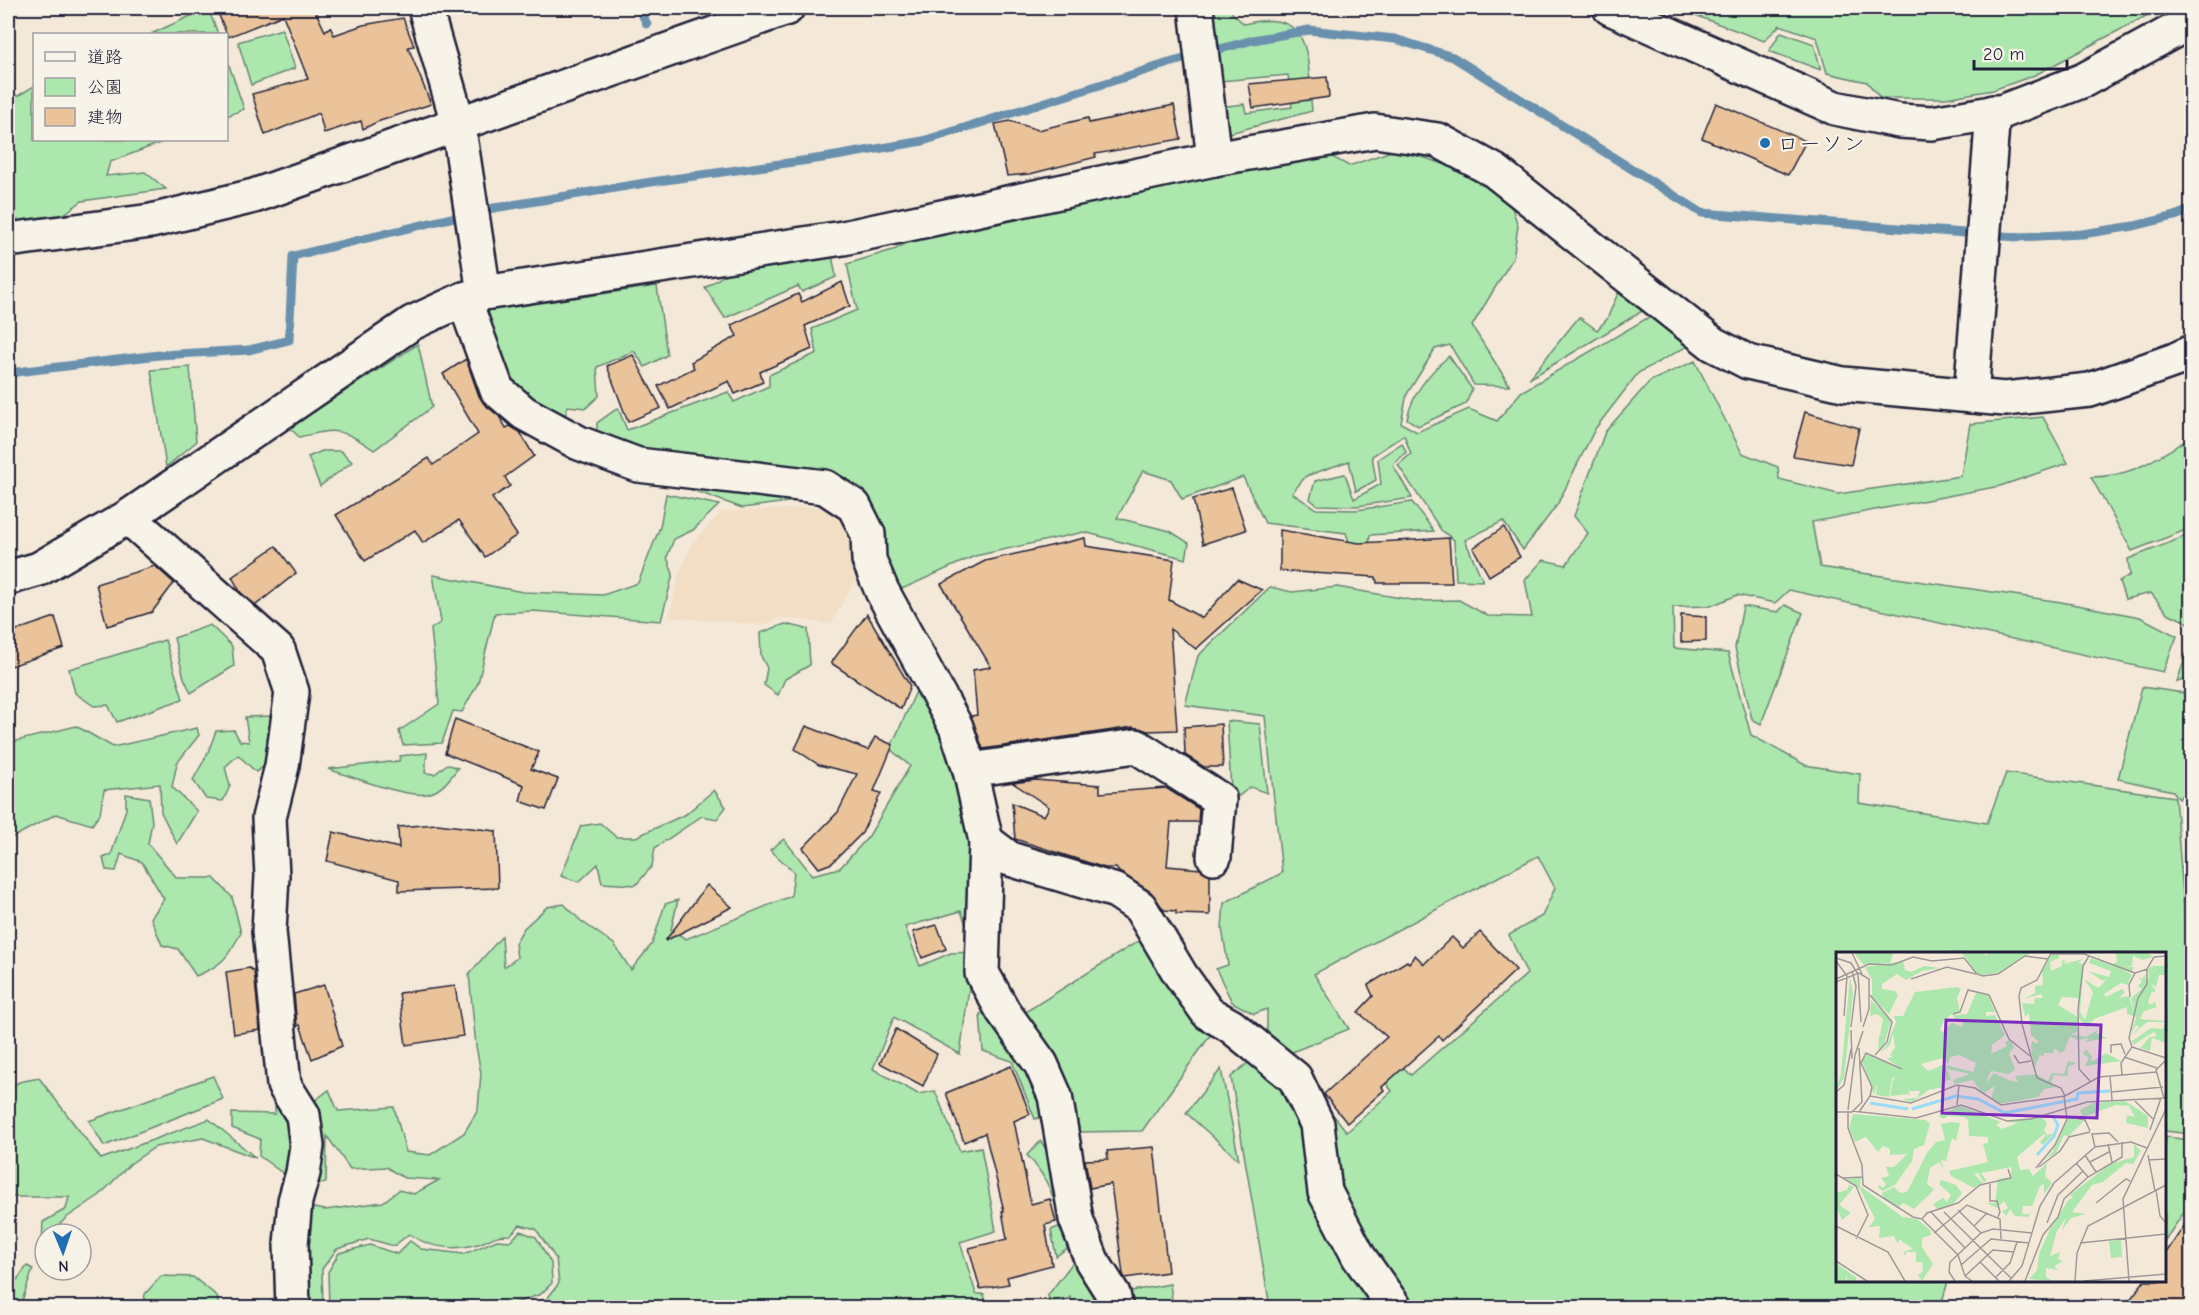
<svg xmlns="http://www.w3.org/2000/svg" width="2199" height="1315" font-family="'Comic Neue','Klee One',sans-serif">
  <rect width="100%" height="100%" fill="#f4e9d8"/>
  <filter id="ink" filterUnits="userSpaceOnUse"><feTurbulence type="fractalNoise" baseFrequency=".0167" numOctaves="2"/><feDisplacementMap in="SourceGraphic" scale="12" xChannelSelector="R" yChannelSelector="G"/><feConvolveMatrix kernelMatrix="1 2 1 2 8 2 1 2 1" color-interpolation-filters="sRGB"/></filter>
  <g filter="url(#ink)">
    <polygon fill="#f1dec5" points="813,507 848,516 862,568 831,624 783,618 763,625 669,617 679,573 692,544 721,512"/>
    <g fill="#ace8ad" stroke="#678574" stroke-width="1.5">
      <polygon points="208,8 218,34 151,34"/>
      <path d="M1205 8H1232V13L1244 24C1315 6 1307 60 1312 111L1230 133 1222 125 1219 107 1244 104 1246 113 1292 107 1288 75 1220 81Z"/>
      <polygon points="1676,8 2161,8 2035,75 1993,90 1946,98 1880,98 1867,82 1827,73 1817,38 1780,25 1764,41"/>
      <polygon points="282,29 295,68 251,85 238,42"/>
      <polygon points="1781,32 1814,44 1821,70 1769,51"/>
      <polygon points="227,59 244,109 227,116 226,116"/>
      <polygon points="34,86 34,140 168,140 110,162 106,176 145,172 166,189 82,201 60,217 8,222 8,92 18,96"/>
      <polygon points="1397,149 1453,167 1509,198 1518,226 1513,258 1472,326 1510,386 1474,385 1450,345 1435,349 1407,394 1401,423 1417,432 1469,409 1497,421 1521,392 1649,317 1679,333 1686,347 1638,373 1595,429 1557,505 1523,550 1503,521 1465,540 1483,581 1456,580 1454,540 1441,530 1398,465 1411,454 1404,435 1372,456 1376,480 1356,491 1349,461 1306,476 1292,493 1316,509 1356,510 1412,502 1434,531 1370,535 1368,553 1352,551 1346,533 1265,523 1243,477 1182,499 1171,480 1143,471 1117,518 1170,531 1189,543 1186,559 1084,532 975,556 893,593 876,532 812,499 742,508 665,480 597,434 597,423 618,408 627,430 728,392 734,402 769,386 769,375 817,353 812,329 857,310 847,264 896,249 912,239 1167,184 1325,153 1349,166"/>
      <polygon points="832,255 836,277 802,292 798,286 725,318 705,288 733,269"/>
      <polygon points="657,286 667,355 645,367 634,351 597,367 599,396 586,408 568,406 563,422 523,396 500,372 483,311"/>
      <polygon points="1618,293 1644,310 1529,379 1579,317 1597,330 1607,319"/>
      <path d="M418 344 432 407 374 450C342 428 336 428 299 437L289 427Z"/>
      <path d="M1449 356 1472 389 1466 404 1418 426 1407 419C1412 394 1430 372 1449 356Z"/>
      <polygon points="1695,361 1742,453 1778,467 1779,479 1838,494 1961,476 1970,424 2043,417 2068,463 2000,486 1812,522 1820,567 2061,602 2140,617 2177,636 2163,672 1789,590 1775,603 1737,595 1711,606 1673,607 1674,648 1728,653 1751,735 1805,765 1860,774 1859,803 1987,823 2006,773 2175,797 2192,1004 2191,1134 2165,1131 2164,954 1838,954 1838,1280 1948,1281 1942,1302 1950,1307 1406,1307 1333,1192 1319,1097 1347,1132 1392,1091 1370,1061 1387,1051 1411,1075 1527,974 1509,935 1542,916 1555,888 1538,856 1314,974 1349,1029 1282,1056 1267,1041 1267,1009 1254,1014 1232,1002 1216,969 1228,965 1222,928 1224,903 1282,873 1265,716 1185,705 1198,656 1270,587 1292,592 1337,587 1418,601 1459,600 1488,616 1532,617 1525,580 1543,560 1566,565 1588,533 1574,516 1605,432 1650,381"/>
      <polygon points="190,367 196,442 166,467 151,370"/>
      <path d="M2191 437V528L2132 551 2091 477C2133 477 2157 458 2191 437Z"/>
      <polygon points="1402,443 1406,452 1393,465 1412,498 1357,506 1317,505 1310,499 1315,481 1345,474 1354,499 1381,484 1378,459"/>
      <polygon points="322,451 341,451 352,462 320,486 308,457"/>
      <polygon points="666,494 719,505 693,530 674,539 667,557 673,574 661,621 533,611 495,613 478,683 462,712 453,711 442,743 403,745 399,731 439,704 431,629 441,622 433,575 523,592 603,595 638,583 660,527"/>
      <polygon points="2191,534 2191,624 2167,613 2151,593 2125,599 2119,581 2130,575 2128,559"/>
      <polygon points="1785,605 1803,613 1761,724 1752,719 1735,648 1743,606 1778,612"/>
      <polygon points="785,624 808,629 810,665 785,679 778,695 764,685 767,668 761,656 760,633"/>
      <polygon points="210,625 232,646 234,666 191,693 184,678 174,638"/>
      <polygon points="165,640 183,699 117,722 108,705 94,706 75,693 69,669"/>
      <polygon points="2191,640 2191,679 2177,682"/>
      <path d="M920 683 940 721 978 845 970 936 961 911 905 927 920 966 951 953 974 952 960 1054 894 1017 873 1069 918 1094 935 1091 960 1151 981 1147 996 1231 960 1242 976 1294H984L987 1307H517L547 1299 559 1283 556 1259 536 1229 520 1225 510 1235C491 1235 494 1239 478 1244 455 1251 429 1248 409 1234L394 1246 369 1239 337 1249 322 1269 323 1307H302V1206L325 1210 383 1202 399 1190 414 1194 439 1180 404 1178 386 1167 350 1169 327 1136 326 1182 306 1187 309 1105 329 1090 338 1111 394 1107 406 1152 430 1155 464 1133 478 1110 481 1073 476 1046 469 974 502 936 504 967 517 958 515 943 524 928 547 907 564 904 581 921 614 944 631 970 652 944 665 904 678 900 671 930 686 939 791 896 794 872 770 850 784 839 812 875 840 868 869 836 910 766 890 749Z"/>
      <polygon points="2142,687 2191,694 2191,786 2179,799 2173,791 2118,779"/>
      <polygon points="271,716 267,739 268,763 256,772 238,755 225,767 230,786 223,801 206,799 193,780 207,755 216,731 234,730 240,741 249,742 245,717"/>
      <polygon points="1227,721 1260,724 1267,793 1250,787 1239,796 1231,790"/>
      <polygon points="76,726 113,747 197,728 199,735 177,763 172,787 197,811 177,844 161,812 160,784 104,790 100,814 92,825 56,814 8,840 8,743"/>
      <path d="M427 753 425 773 435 774 447 764 458 768C449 779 442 791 427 794 406 798 350 776 328 769L399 761 400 756Z"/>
      <polygon points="714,790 726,807 717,819 702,816 655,848 652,866 636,885 602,883 598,864 579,882 561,876 581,826 600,823 616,837 636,837 686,814"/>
      <path d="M126 794 149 798 152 822 148 844 177 878H214L232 897 241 933C227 958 223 965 196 976L178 949 162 945 151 918 164 899 142 862 121 854 116 871 106 870 103 858 111 855 126 809Z"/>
      <polygon points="2191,797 2191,932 2181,807"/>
      <polygon points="1140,940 1189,1013 1212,1033 1142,1131 1076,1132 1022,1014"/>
      <polygon points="989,1011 1028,1061 1047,1115 1035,1119 1012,1061 983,1051 980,1014"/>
      <polygon points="1249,1062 1289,1090 1374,1300 1370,1307 1270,1307 1231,1077"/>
      <polygon points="1221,1069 1239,1160 1186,1113"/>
      <polygon points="213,1076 223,1099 104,1146 89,1121"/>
      <polygon points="39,1078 101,1159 209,1119 256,1158 203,1138 155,1147 130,1164 100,1195 66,1218 50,1234 45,1234 45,1240 42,1242 43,1222 66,1209 69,1197 8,1197 8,1089 19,1082"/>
      <polygon points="275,1100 301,1127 292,1180 259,1156 260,1139 232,1128 232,1113 275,1114"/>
      <polygon points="2165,1137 2191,1140 2191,1202 2165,1240"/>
      <path d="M1041 1141 1063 1177 1070 1232 1069 1247 1056 1256 1051 1230 1061 1226C1054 1196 1048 1178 1027 1155Z"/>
      <polygon points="520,1231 536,1237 551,1263 552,1283 541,1294 504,1307 329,1307 328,1272 339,1253 370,1245 397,1254 410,1241 421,1249 464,1254 497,1240 511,1241"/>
      <polygon points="1077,1257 1109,1307 1074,1307 1070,1297 1057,1307 1050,1307 1048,1295"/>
      <polygon points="27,1266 33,1269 20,1307 8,1307 8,1282 14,1284"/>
      <polygon points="161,1276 193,1277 217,1296 219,1307 143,1307 145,1294"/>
      <polygon points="1170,1284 1173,1307 1130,1307 1126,1292"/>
    </g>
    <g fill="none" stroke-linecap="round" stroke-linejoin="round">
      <g stroke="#6991ae" stroke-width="9">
        <polyline points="639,8 647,24"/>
        <polyline points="8,373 159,355 249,350 289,340 293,256 488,209 651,182 830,157 923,141 1169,63 1253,40 1309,30 1395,39 1453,57 1702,213 2017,237 2082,234 2134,226 2175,216 2192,209"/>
      </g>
    </g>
    <g fill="#eac39a" stroke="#22223b" stroke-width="1.5">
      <polygon points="216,8 314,8 325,31 330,27 334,35 363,25 403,18 414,46 408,47 431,104 377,122 363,129 361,121 324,133 319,113 265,135 252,94 308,79 283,15 228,37"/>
      <polygon points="1327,77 1329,97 1253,108 1249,84"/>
      <polygon points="1716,103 1806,141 1788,175 1702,138"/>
      <polygon points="1174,105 1181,139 1095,154 1096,157 1030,174 1007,176 995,124 1010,121 1038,130 1088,118 1089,123"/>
      <polygon points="842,282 850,306 805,326 812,349 760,372 763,382 735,394 729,381 670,409 658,386 694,368 691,362 737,336 731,325 798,294 802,302"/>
      <polygon points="633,355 661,408 628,422 607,366"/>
      <polygon points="466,359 479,396 484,404 500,417 506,428 510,426 520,432 534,456 505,477 510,486 492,498 517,535 485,557 459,520 423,543 415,530 365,561 336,515 429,458 433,465 478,434 443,374"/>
      <polygon points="1805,412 1859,428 1851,465 1793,456"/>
      <polygon points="1232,488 1246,530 1203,544 1193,499"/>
      <polygon points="1504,527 1520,557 1489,576 1473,548"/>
      <polygon points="1280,530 1359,543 1449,538 1452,583 1377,583 1376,577 1280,571"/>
      <polygon points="1085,538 1086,546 1174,560 1169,600 1202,618 1237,579 1262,590 1196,649 1170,629 1177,730 1148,731 1133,727 983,749 971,716 977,715 973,670 991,667 941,584 985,561"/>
      <polygon points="276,546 296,573 256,605 241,593 232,577"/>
      <polygon points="155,566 174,583 152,612 107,626 96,584"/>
      <polygon points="867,614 910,686 901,709 831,663"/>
      <polygon points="1681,615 1706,617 1706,641 1681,642"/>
      <polygon points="55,617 64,648 8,667 8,633"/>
      <polygon points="455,719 539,752 531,769 558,779 546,810 520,801 524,785 445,753"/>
      <polygon points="1221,724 1223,767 1204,767 1185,755 1184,727"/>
      <polygon points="806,726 868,750 875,737 893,745 874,791 881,793 862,833 832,863 819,868 803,848 838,812 857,774 819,765 795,749"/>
      <polygon points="1035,780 1100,785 1100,793 1166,788 1199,809 1198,822 1171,822 1167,866 1201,869 1210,875 1210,915 1176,914 1176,911 1164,910 1151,892 1119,872 1116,868 1105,868 1015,839 1012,803 1044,816 1049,807 1013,783"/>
      <polygon points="437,824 496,831 498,888 399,891 399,880 327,861 333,832 399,848 398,827"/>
      <polygon points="707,885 732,907 665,941"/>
      <polygon points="937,925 946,949 922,958 913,932"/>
      <polygon points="1480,932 1516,970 1442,1040 1439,1036 1382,1087 1384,1090 1347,1123 1324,1094 1387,1037 1358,1012 1373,996 1368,985 1407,961 1409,963 1415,955 1424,964 1452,937 1463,948"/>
      <polygon points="249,968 254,971 260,1030 234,1034 226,972"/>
      <polygon points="324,985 342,1046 312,1059 300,1025 297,1026 294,994"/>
      <polygon points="455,986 463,1036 406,1045 399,993"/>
      <polygon points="896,1029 937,1054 923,1086 880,1063"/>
      <polygon points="1011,1066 1030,1114 1014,1121 1031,1204 1050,1199 1056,1222 1045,1225 1052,1265 1007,1277 1009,1284 980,1289 969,1248 1007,1239 1002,1211 1004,1211 985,1133 964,1142 946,1093"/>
      <polygon points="1154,1147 1168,1272 1125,1278 1123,1274 1111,1184 1090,1188 1085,1160 1108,1159 1107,1151"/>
      <polygon points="2192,1214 2192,1308 2124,1308 2144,1281 2164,1281 2164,1256"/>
    </g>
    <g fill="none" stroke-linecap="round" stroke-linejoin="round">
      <g stroke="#22223b" stroke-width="38">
        <g id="minor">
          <polyline points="425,8 458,123 484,293"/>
          <polyline points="1196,8 1214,159"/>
          <polyline points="1610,8 1835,108 1899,121 1932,123 2004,111 2084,80 2192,21"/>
          <polyline points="8,240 151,221 254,196 787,8"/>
          <polyline points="464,299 497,390 524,413 579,443 638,465 825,487 854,506 868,534 869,560 882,591 956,727 970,770 986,841 982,973 1003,1011 1041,1064 1055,1096 1076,1219 1092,1261 1113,1294 1116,1308"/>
          <polyline points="1971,396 1993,112"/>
          <polyline points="128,517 278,650 292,692 282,766 269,818 272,876 269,931 284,1085 303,1115 307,1146 303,1173 295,1201 291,1244 293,1308"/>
          <polyline points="8,578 39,569 128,517 412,323 464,299 484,293 843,238 1214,159 1375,131 1438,140 1495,171 1713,344 1748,362 1843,384 2005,399 2090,390 2175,360 2192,352"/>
          <polyline points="970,770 1136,746 1219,799 1214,857"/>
          <polyline points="986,841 1010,859 1116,891 1140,907 1180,974 1208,1013 1231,1026 1295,1078 1317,1124 1325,1192 1359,1257 1395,1308"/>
        </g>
      </g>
      <use href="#minor" stroke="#f7f3e8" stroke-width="33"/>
    </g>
  </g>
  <circle fill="#1f6fb2" stroke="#f7f3e8" stroke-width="2" cx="1765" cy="143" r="6"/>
  <g text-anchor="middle" stroke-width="4.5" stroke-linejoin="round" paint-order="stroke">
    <g font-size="22" fill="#22223b" stroke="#f7f3e8" text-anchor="start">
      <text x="1777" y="151">ローソン</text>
    </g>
  </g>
  <g transform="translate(1836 952)">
    <rect width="330" height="330" fill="#f4e9d8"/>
    <path d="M18 1H57L54 11 28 13ZM126 1H148L150 4 153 1H195L162 21 147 23 141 21ZM262 1 264 8 274 13 281 10 280 1H312L317 5 307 8 297 4 296 14H287L298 15 295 20 286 18 263 9ZM215 3H223V6L214 10 215 19 226 14V8L230 9 227 12 247 7 242 11 248 12 244 60 249 68 257 40 248 27 262 36 272 26 267 29 252 19 273 25 275 19 253 11 255 6 296 22 292 33 285 31 268 42 270 45 286 37 289 40 283 46 293 44 298 61 295 46 306 37 302 34 306 30 302 25 306 27 310 22 309 27 313 26 312 17 317 14H330V23H323L320 35 315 32 320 39 315 41 312 51 316 53 318 49 321 55 308 59 304 67 330 69V91L316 86 314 99 304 96 314 85 321 84 318 80 297 93 296 89 315 76 327 77 329 70H311L294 85 303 75 300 73 295 82 300 65 291 62V55L258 67 251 76 243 66 242 46 226 45 222 53 242 65 241 80 235 82 250 85 262 78 260 81 271 86 249 90 253 86 241 88 234 84 228 99 224 101 219 96 217 101H208V105L204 103 198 116 195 98H200L195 97 196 89 201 92 202 89 195 83 193 61 189 65 186 51 198 52 199 46H207L205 42 188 47 199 41V34L207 33 206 19ZM67 9 69 18 75 20 88 14 104 16 86 19 70 28 61 22 46 32V37L59 39 62 43 53 62 36 46V28L29 15ZM14 25 17 42 8 126 0 138 5 122ZM121 35 125 37 121 46 124 60 115 63 108 68 104 78 107 80 116 71 126 75 127 69H120L117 63 131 62 140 41 152 43 159 60H150V64L159 63 169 83 156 93 155 102 171 94 169 90 174 88 178 95 173 102 179 117 173 122 155 119 150 131 158 121 175 129 182 130 179 124 200 122 212 129 216 121 228 122 232 109 240 111 232 115V124L218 123 215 130 220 135 208 137 202 145 163 152 155 146 159 134 148 141 143 137 148 134 143 137 137 128 118 132 117 128 134 122 112 117 110 113 137 120 140 111 123 103 114 105 112 112 107 106 85 112 92 119 109 112 115 127 106 131 107 135 93 138 76 150 66 147 81 146 84 139H72L74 141V145L73 142 54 144 57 128 66 117 51 107 57 104 54 103 59 95 57 82 54 93 44 101 51 93 60 70 58 64H67L79 40ZM35 48 55 68 48 93 42 98 43 84 49 82 44 83 47 67 41 62 34 64ZM250 97 256 105 255 110 270 101 285 109 249 114 253 106 247 102ZM31 102 65 117 62 125 56 126 53 145 40 143 41 132 38 143 26 109ZM289 149 312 164V176L290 171 291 163 299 165 293 154 280 153 247 165 244 158 258 151ZM124 154 165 170 160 173 166 177 182 171 169 170 206 165 211 171 208 178 211 183 218 181 207 193 204 190 210 183 208 182 181 205 184 218 193 217 197 224 211 211 209 224 216 231 208 242V232L204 234 196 254H187L186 262H193L195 256 193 265 179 264 174 257 170 264 166 259 172 256 168 249 161 256 151 251H159L162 227 174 225 176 215 145 221 150 228 148 231 142 221 138 222 147 231 138 236 115 224 113 219 152 210 147 192 152 191V185L133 184 132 168 128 165 111 164 108 167 102 164ZM17 162 90 168 94 172 88 193 78 197 76 209 59 233 47 239 42 236 43 233 47 236 50 232 45 226 53 224 50 215H58L71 202 54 203V197L47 194 42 200 30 185 19 190 13 176ZM232 166 248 169 232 185 228 183 220 201 208 208 217 199ZM116 170 124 171 120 189 116 186 110 209 105 208 108 217 103 210 94 216 91 232 98 237 93 243 78 257 67 251 63 255 47 246 46 241 58 235 64 241 71 240 91 201 100 190 109 188 105 172ZM298 192 305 199 297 212 290 211 267 230 256 233 236 260 250 262 235 266 226 278 230 266 221 279 214 304 224 300 222 307 227 309 218 314 222 318 210 316V325L217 329 193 327 201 318 203 302 215 275 233 247 237 246 234 243 274 212 298 205ZM25 226 24 234 67 265 81 267 94 278 95 283 86 286V295L97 312 86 329 82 323 87 319 86 310H80V300H70V304L67 300 77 297 63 287V291L60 289 58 284 43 286 44 274 33 275 39 267 24 237 10 227ZM105 228 120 233 126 241 118 251 102 258 97 252 107 246 111 250 115 243 103 232ZM13 233 18 235 3 253 15 261 6 268 0 254V241L11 238ZM285 288 286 305 275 306 273 289ZM0 311 21 326 19 329H11V323L9 329H0Z" fill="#ace8ad"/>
    <path fill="none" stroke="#98dbfa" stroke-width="3" d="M34 151 72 157M76 157 120 144 142 147 169 161 241 147 242 141 274 139M201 203 218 184 222 173 216 163"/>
    <path fill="none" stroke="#a09999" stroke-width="1.5" d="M16 1 27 24M215 1 201 28 185 36 183 44 186 72 201 126 225 136 229 144M215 2H248L299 21M253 4 247 14 242 58 243 117 254 129M0 6 15 11 22 22 25 70M0 9 11 24 8 64M0 27 33 12 56 13 77 5 96 9 128 6 141 22 147 24 162 22 189 4 212 7M75 27 111 15 140 22M0 30 23 21 33 27V57L27 75M34 43 56 70 51 90 39 103M294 45 293 33 299 21 311 17M117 62 124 60 132 38 153 43 173 87 194 104M15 75 20 34 16 19M15 78 16 107M296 95 330 106M275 101V93L285 92 289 102M178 103 183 111 195 109M288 105 321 116M286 123 285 111 296 95 293 86 302 46 311 32V17L318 5 330 4M274 124 276 148M0 140 8 133 15 97M275 140 327 135M34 144 36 135 25 111 30 101 66 117M328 146 320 118 330 108M297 147 317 167M121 153 123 133M12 158 19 103 27 79M12 159V176L26 213 27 233 77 265 86 267 91 261 122 251 144 233 175 226 172 217M16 159 80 166 125 153 171 169 195 167 251 150 330 146M0 160H16L26 150 23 96M23 160 34 144 75 151 121 133 139 136 165 153 229 144 263 125 321 120M232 165 249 168 254 179M314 178 325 146M272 192 276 210M259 195 256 182 273 181 282 190M249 203 260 220M312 203 319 239M312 208 330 207M254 210 273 200M240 211 252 225M203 215 224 199 233 185 254 180M200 216 219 193 231 167 228 144M0 222 20 234 32 263 20 287M6 226 27 225M154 230V249H161L164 260 162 265M320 238 324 264 330 271M260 251 290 227 294 229M122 258 145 281M95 260 129 296M108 260 176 327M86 267 122 303 129 324 136 329M211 271 222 243 247 219M0 274 52 300 69 329M138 274 151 261M98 281 131 253 164 267 165 287M244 291 330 282M0 309 31 329M144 310 163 329M125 313 155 287 193 291M129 324 157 298 178 300M159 326 174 311 181 290M119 329 113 320 114 310 145 281 157 277 196 281M173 329 186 314 204 254 218 231 259 195 295 190 311 196M189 329 207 283 222 265 228 247 252 225 286 205V190M239 329 241 301 252 274 330 233M248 329 330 322M293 329 287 247 330 157"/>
    <path fill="#7b2cbf" fill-opacity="0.15" stroke="#7b2cbf" stroke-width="3" d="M110 68 265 73 261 166 106 161Z"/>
    <rect width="330" height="330" fill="none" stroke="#22223b" stroke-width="3"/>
  </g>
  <rect width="2199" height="1315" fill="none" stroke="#f7f3e8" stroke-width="30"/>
  <rect x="15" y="15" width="2169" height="1285" fill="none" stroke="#22223b" stroke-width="2" filter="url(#ink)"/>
  <rect x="33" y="33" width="195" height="108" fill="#f7f3e8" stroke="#a29fa3" stroke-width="1.5"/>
  <rect x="45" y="52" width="30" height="9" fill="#f7f3e8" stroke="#a29fa3" stroke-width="1.5"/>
  <text x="87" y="63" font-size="18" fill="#22223b">道路</text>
  <rect x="45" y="78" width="30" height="18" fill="#ace8ad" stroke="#a29fa3" stroke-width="1.5"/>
  <text x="87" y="93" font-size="18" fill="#22223b">公園</text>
  <rect x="45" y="108" width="30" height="18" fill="#eac39a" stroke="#a29fa3" stroke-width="1.5"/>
  <text x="87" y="123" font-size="18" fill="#22223b">建物</text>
  <g transform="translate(63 1252) rotate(178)"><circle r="28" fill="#f7f3e8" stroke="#a29fa3" stroke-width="1.5"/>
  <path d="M0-4.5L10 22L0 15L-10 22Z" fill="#1f6fb2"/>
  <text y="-9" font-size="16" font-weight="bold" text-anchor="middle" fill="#22223b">N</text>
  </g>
  <path d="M1974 60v9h93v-9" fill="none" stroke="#22223b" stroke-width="3"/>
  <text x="1983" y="60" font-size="18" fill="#22223b" stroke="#f7f3e8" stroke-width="4.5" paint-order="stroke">20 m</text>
</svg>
